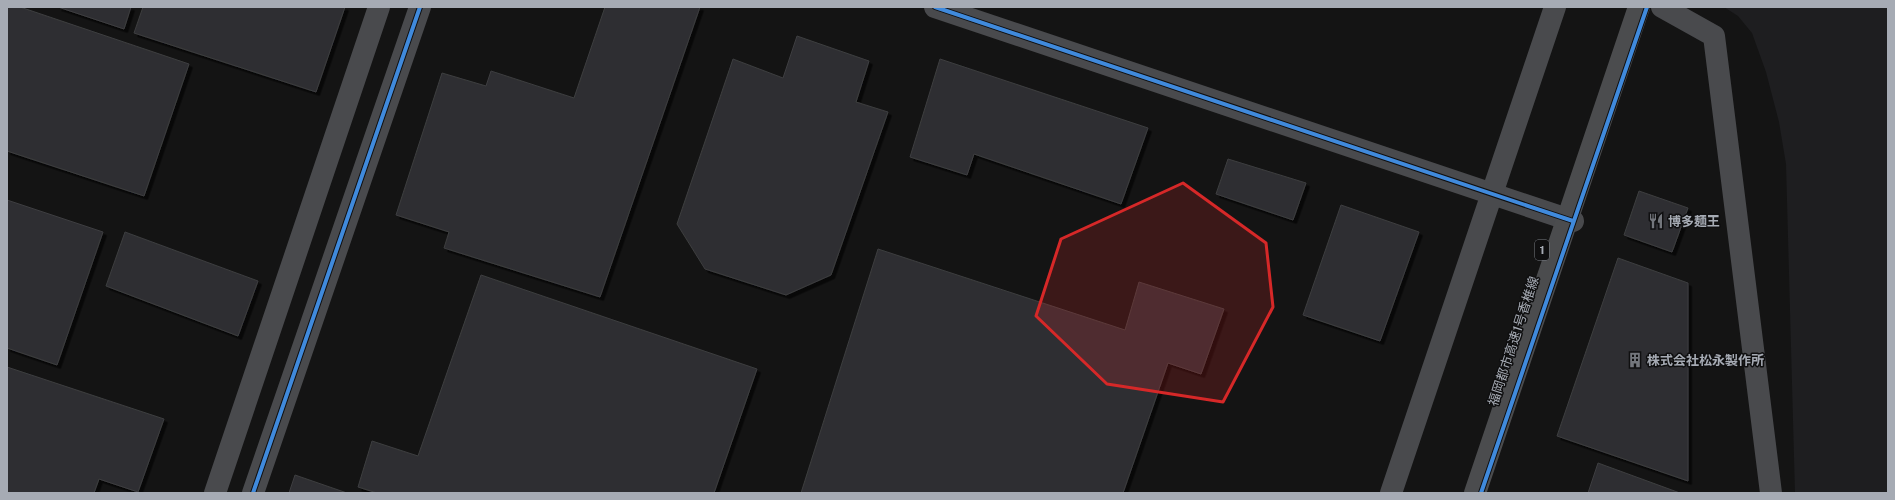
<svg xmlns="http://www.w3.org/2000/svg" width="1895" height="500" font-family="'Public Sans','Noto Sans JP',sans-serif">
  <defs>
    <filter id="shadow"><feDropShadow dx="3.5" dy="3.5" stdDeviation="0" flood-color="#0009"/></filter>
  </defs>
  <rect width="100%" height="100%" fill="#141414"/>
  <polygon fill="#1e1e20" points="1724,7 1888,7 1888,493 1795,493 1786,164 1779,122 1766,72 1752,33 1738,16"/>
  <g fill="#2f2f30" stroke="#3d3e40" filter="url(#shadow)">
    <polygon points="7,7 20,7 189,64 144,196 7,151"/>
    <polygon points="58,7 131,7 124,29"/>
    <polygon points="143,7 345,7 316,92 134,33"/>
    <polygon points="605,7 700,7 600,297 444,248 449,232 396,215 442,73 486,86 491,71 574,98"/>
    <polygon points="797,36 869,61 856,102 888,112 831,275 786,295 705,269 677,224 733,59 783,78"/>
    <polygon points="940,59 1148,128 1121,204 974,154 967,175 910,157"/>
    <polygon points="1228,159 1306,183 1293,220 1216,194"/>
    <polygon points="1639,191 1688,208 1672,252 1624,235"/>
    <polygon points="7,200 103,232 57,365 7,348"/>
    <polygon points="1341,205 1419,232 1380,341 1303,315"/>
    <polygon points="125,232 258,281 238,336 106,286"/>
    <polygon points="878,249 1125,330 1139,282 1224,309 1201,374 1168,363 1123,493 801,493"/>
    <polygon points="1618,258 1688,283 1688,481 1557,436"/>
    <polygon points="481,275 757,369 714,493 377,493 358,487 372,441 418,456"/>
    <polygon points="7,367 164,419 138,492 99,479 94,493 7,493"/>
    <polygon points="1598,463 1680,493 1588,493"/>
    <polygon points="295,475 347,493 289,493"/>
  </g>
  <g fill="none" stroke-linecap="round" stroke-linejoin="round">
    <g stroke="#494a4d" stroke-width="22">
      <polyline points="935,7 1573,221"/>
      <polyline points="1662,7 1714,36 1771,493"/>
      <polyline points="215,493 379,7"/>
      <polyline points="253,493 420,7"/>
      <polyline points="1391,493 1555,7"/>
    </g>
    <polyline stroke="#4b4c4e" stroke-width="22" points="1475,493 1639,7"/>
    <g stroke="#0f0f10" stroke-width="6">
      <g id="cycleway">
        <polyline points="935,7 1573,221"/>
        <polyline points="253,493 420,7"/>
        <polyline points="1481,493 1647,7"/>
      </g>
    </g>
    <use href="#cycleway" stroke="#408adc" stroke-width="4"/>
  </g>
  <path fill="#d62828" fill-opacity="0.2" stroke="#d62828" stroke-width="3" stroke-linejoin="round" d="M1183 183 1266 243 1273 307 1223 402 1107 384 1036 316 1061 239Z"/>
  <defs>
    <g id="restaurant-bare" transform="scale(1.2)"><path d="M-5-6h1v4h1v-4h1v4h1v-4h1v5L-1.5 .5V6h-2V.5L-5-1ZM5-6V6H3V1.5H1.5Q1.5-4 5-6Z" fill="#73767c" stroke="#0f0f10" stroke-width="2.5" paint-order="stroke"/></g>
    <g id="building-bare" transform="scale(1.2)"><path d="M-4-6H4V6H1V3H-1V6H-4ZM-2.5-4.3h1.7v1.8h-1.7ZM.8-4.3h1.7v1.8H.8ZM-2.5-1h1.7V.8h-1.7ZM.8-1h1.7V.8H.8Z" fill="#73767c" stroke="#0f0f10" stroke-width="2.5" paint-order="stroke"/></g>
  </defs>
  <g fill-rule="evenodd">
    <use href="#restaurant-bare" x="1656" y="221"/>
    <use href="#building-bare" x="1635" y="360"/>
  </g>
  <g text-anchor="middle" stroke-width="3" stroke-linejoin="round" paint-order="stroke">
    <rect fill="#0f0f10" stroke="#797c83" stroke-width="1" x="1535" y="240" width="14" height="20" rx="3"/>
    <g font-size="12" font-weight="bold" fill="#a6abb4">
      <text x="1542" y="254">1</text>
    </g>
    <g font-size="13" font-weight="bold" fill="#a6abb4" stroke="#0f0f10" text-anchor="start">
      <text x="1668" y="226">博多麺王</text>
      <text x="1647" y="365">株式会社松永製作所</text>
    </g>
    <g font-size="13" fill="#a6abb4" stroke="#0f0f10">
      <text transform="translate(1513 341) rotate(-72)" y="5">福岡都市高速1号香椎線</text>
    </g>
  </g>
  <rect width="1895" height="500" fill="none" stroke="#a6abb4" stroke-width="16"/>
</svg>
